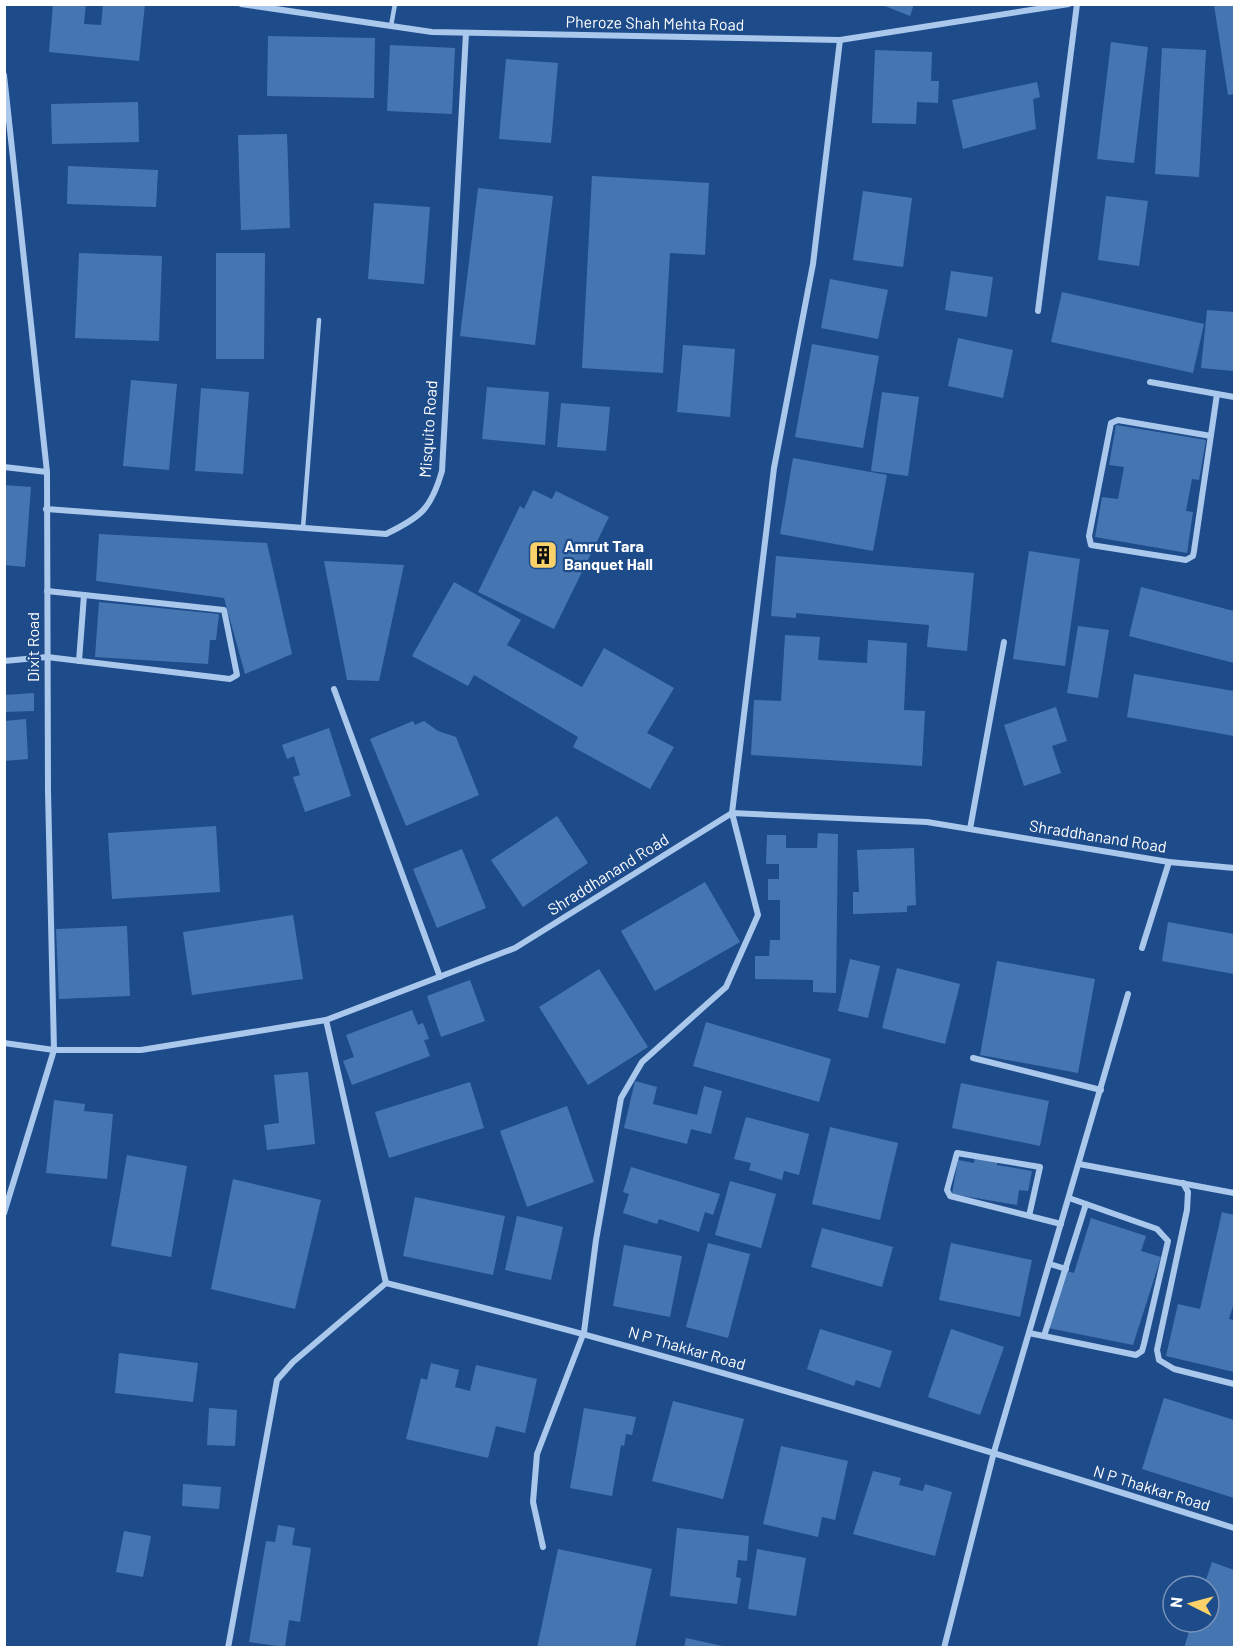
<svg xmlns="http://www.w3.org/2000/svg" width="1239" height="1652" font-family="Barlow,sans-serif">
  <rect width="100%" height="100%" fill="#1e4c8a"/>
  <g fill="#4676b2">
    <polygon points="53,4 86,4 84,24 101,25 103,4 145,4 139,61 49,52"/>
    <polygon points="880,4 914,4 910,16"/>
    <polygon points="1214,5 1234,5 1234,94 1228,95"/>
    <polygon points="268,36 375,38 374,98 267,96"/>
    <polygon points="1111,42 1148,47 1134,163 1097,159"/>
    <polygon points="390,45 455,48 452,114 387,111"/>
    <polygon points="1162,48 1206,50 1199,177 1155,174"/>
    <polygon points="875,50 932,52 931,81 939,81 938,103 917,102 916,124 872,123"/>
    <polygon points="506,59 558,63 551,143 499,139"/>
    <polygon points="1037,82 1040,97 1033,99 1036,129 963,149 952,100"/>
    <polygon points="138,102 139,142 52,144 51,104"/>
    <polygon points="287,134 290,228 241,230 238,135"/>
    <polygon points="68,166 158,170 156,207 67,204"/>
    <polygon points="592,176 709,183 705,255 670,253 663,373 582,368"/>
    <polygon points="478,188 553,196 535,345 460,336"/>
    <polygon points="863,191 912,198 903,267 853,260"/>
    <polygon points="1106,196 1148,201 1139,266 1098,260"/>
    <polygon points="374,203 430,207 424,284 368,279"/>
    <polygon points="79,253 162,256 159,341 75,338"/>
    <polygon points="216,253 265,253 264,359 216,359"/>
    <polygon points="951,271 993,277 987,317 945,310"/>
    <polygon points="830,279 888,290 878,339 821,328"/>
    <polygon points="1062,292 1204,324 1193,373 1051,342"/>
    <polygon points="1207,310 1234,312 1234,371 1201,368"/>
    <polygon points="958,338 1013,350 1003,398 948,386"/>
    <polygon points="812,344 879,356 863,448 795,437"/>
    <polygon points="683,345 735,349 730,417 677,412"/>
    <polygon points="131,380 177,384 169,470 123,466"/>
    <polygon points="487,387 549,392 545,445 482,439"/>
    <polygon points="201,388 249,392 243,474 195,471"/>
    <polygon points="882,392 919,397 908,476 871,471"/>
    <polygon points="561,403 610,407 606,451 557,447"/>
    <polygon points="1116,425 1206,440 1199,480 1192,479 1186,511 1193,512 1187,553 1095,537 1102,497 1118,499 1124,467 1109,465"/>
    <polygon points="793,458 887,475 873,551 780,534"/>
    <polygon points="4,485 31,487 25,567 4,565"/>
    <polygon points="533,490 552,499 556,491 609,517 554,629 478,592 520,506 524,509"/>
    <polygon points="99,534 267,543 292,654 245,674 224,598 96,581"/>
    <polygon points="1029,551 1080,559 1065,666 1013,659"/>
    <polygon points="776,556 974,573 967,651 927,647 929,625 796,613 796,618 771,616"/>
    <polygon points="324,561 404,565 379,681 347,680"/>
    <polygon points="454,582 521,620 507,645 582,687 604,648 674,688 647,733 674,747 650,789 573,747 578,737 474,675 468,686 412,656"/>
    <polygon points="1141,587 1234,611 1234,663 1129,636"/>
    <polygon points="99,602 219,614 216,640 210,640 208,664 95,657"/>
    <polygon points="1078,626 1109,630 1098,698 1067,693"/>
    <polygon points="785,635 820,637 818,660 867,663 868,640 907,643 904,710 925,711 922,766 751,755 754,700 781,701"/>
    <polygon points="1134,674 1234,691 1234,736 1127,717"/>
    <polygon points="34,693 34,711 4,712 4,695"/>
    <polygon points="1056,707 1067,741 1052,746 1061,773 1024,786 1004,725"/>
    <polygon points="26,719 28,759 4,761 4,721"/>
    <polygon points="413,721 415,725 424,721 438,731 456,737 479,795 406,826 370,739"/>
    <polygon points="329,728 351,796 305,812 293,777 300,775 294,756 287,759 282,745"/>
    <polygon points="557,816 588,863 523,907 491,860"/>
    <polygon points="216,826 220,892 112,899 108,833"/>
    <polygon points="818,833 838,834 836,993 813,992 813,980 755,979 755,956 769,956 770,940 780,940 780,900 768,900 768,879 779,879 779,864 766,864 767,835 786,835 786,848 817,848"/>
    <polygon points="914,848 916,905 907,906 907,912 853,914 853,892 859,892 857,850"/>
    <polygon points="462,849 486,908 437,928 413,869"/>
    <polygon points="705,882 740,942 655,991 621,931"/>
    <polygon points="293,915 303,979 192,995 183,932"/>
    <polygon points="1168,922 1234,934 1234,974 1162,961"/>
    <polygon points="127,926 130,996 59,999 56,929"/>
    <polygon points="850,959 880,966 868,1018 838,1011"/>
    <polygon points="997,961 1095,979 1078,1073 980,1055"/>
    <polygon points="897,968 960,984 945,1044 882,1028"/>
    <polygon points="599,969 648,1047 588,1085 539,1007"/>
    <polygon points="470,980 485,1021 441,1037 427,996"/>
    <polygon points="412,1010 418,1025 423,1023 429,1039 424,1040 430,1056 352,1085 343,1061 354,1057 346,1035"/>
    <polygon points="706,1022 831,1059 819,1102 693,1066"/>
    <polygon points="308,1072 315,1144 267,1150 264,1125 279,1123 274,1075"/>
    <polygon points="635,1081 657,1087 653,1104 697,1115 704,1086 722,1091 711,1134 691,1129 687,1144 624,1128"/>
    <polygon points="470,1082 484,1128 389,1158 375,1112"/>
    <polygon points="961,1083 1049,1101 1040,1146 952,1128"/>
    <polygon points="54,1100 85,1104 84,1111 113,1114 107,1179 46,1173"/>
    <polygon points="567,1106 594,1182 527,1207 500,1131"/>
    <polygon points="746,1117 809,1134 799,1175 784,1171 782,1180 749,1170 751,1163 734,1159"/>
    <polygon points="830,1127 898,1143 880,1220 812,1204"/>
    <polygon points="127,1155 187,1166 171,1257 111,1246"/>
    <polygon points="975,1156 998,1160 997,1165 1032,1171 1028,1191 1019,1190 1017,1205 952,1194 958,1160 974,1163"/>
    <polygon points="631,1167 720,1194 713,1215 705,1212 699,1232 659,1219 657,1224 623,1213 629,1194 623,1192"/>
    <polygon points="233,1179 321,1200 295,1309 211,1289"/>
    <polygon points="730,1181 776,1194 761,1248 715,1235"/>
    <polygon points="415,1197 505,1216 493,1275 403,1256"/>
    <polygon points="1222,1212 1234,1215 1234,1303 1229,1319 1234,1320 1234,1372 1166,1356 1178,1304 1200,1309"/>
    <polygon points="517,1216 563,1227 551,1280 505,1270"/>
    <polygon points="1091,1218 1146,1236 1141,1251 1161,1257 1133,1345 1048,1328 1067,1271 1074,1273"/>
    <polygon points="822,1228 893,1247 882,1287 811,1267"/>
    <polygon points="708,1243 750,1254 728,1338 686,1327"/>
    <polygon points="951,1243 1032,1260 1020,1317 939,1300"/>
    <polygon points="624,1245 682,1256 670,1317 613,1306"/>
    <polygon points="820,1329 892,1351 880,1388 856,1380 854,1386 807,1369"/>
    <polygon points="951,1329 1004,1347 980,1415 928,1397"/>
    <polygon points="119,1353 198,1363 193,1402 115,1393"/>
    <polygon points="431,1363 459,1370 455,1387 470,1391 476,1365 537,1379 525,1433 496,1426 488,1458 406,1439 421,1378 427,1380"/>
    <polygon points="1164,1398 1234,1420 1234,1498 1142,1469"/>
    <polygon points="673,1401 744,1419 723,1499 652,1481"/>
    <polygon points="209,1408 237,1410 235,1446 207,1445"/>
    <polygon points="584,1408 636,1417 632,1435 626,1434 624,1446 621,1445 612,1496 570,1488"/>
    <polygon points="781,1446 848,1461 835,1520 822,1517 818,1537 763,1524"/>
    <polygon points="873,1471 901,1478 899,1485 923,1491 925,1484 952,1492 935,1556 853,1534"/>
    <polygon points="183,1484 221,1487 219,1509 182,1506"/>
    <polygon points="278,1525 295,1528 292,1545 311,1548 300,1622 289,1620 285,1647 249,1642 266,1541 275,1542"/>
    <polygon points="677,1528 749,1536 747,1561 738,1560 736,1577 741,1578 737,1604 670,1596"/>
    <polygon points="124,1531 151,1536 143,1577 116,1572"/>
    <polygon points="558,1549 652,1569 635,1648 537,1648"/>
    <polygon points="757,1549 806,1558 796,1616 748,1609"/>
    <polygon points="1212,1562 1234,1570 1234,1648 1184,1648 1192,1622 1209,1622 1209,1586 1204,1586"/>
    <polygon points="686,1638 727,1647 727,1648 684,1648"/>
  </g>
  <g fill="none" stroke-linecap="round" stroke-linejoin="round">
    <g stroke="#aac7ec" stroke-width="4.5">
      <polyline points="391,26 395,4"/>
      <polyline points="303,528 319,320"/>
    </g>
    <g stroke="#aac7ec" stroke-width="6">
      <polyline points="241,4 432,32 840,40 1069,4"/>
      <polyline points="4,75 47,472 48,791 54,1050 4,1213"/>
      <polyline points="1038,311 1077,4"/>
      <polyline points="1150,382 1234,397"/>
      <polyline points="1211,436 1118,420 1111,423 1089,536 1091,545 1186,560 1193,556 1194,551 1217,394"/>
      <polyline points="4,467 47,472"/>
      <path d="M46 509 386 534C421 517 431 509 442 471L466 33"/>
      <polyline points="4,661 47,657 230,679 237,675 224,610 47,591"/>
      <polyline points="79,661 84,595"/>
      <polyline points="334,689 440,977"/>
      <polyline points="970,829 1004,642"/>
      <polyline points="1142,948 1169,862"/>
      <path d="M326 1020 386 1283C672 1354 953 1439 1234 1528"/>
      <polyline points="4,1043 54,1050 141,1050 326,1020 515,948 732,813 927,822 1169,862 1234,868"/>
      <polyline points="973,1058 1101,1090"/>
      <polyline points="1079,1164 1234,1193"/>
      <polyline points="1183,1183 1188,1192 1187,1210 1157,1350 1159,1360 1174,1369 1234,1384"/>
      <polyline points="1029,1216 1040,1167 957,1153 947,1190 950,1196 1061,1224"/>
      <polyline points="1050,1264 1066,1269"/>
      <polyline points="1029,1333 1136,1355 1142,1351 1144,1344 1168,1241 1157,1229 1069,1198"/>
      <polyline points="1044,1336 1086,1204"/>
      <polyline points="543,1547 533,1502 537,1454 584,1332 596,1240 621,1098 642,1062 726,987 758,915 732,813 774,468 813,264 840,40"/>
      <polyline points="228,1648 277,1380 293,1362 386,1283"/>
      <polyline points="944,1648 994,1452 1128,994"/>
    </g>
  </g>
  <defs>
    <g id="building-square" transform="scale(1.5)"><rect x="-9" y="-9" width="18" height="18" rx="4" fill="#fad269" stroke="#1e4c8a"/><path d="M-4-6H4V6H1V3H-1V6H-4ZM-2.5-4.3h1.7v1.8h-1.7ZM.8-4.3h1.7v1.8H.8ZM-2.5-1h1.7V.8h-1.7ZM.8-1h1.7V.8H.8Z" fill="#111"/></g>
  </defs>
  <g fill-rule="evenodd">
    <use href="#building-square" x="543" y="555"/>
  </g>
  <g text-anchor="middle" stroke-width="4.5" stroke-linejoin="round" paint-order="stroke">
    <g font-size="16" fill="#fff" stroke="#1e4c8a">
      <text transform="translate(655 23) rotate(1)" y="6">Pheroze Shah Mehta Road</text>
      <text transform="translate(428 429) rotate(-86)" y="6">Misquito Road</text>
      <text transform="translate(33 647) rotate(-90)" y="6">Dixit Road</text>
      <text transform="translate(1098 836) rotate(9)" y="6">Shraddhanand Road</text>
      <text transform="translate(608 874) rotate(-32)" y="6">Shraddhanand Road</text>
      <text transform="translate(687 1348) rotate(16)" y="6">N P Thakkar Road</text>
      <text transform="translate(1152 1488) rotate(17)" y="6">N P Thakkar Road</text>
    </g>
    <g font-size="16" font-weight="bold" fill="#fff" stroke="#1e4c8a" text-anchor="start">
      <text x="564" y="552">Amrut Tara<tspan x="564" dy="18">Banquet Hall</tspan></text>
    </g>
  </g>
  <rect width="1239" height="1652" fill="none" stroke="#ffffff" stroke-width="12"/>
  <g transform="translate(1191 1604) rotate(276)"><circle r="28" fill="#1e4c8a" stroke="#7894b9" stroke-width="1.5"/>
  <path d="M0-4.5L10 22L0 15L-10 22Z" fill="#fad269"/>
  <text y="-9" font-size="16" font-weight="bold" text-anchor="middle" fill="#ffffff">N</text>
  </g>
</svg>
